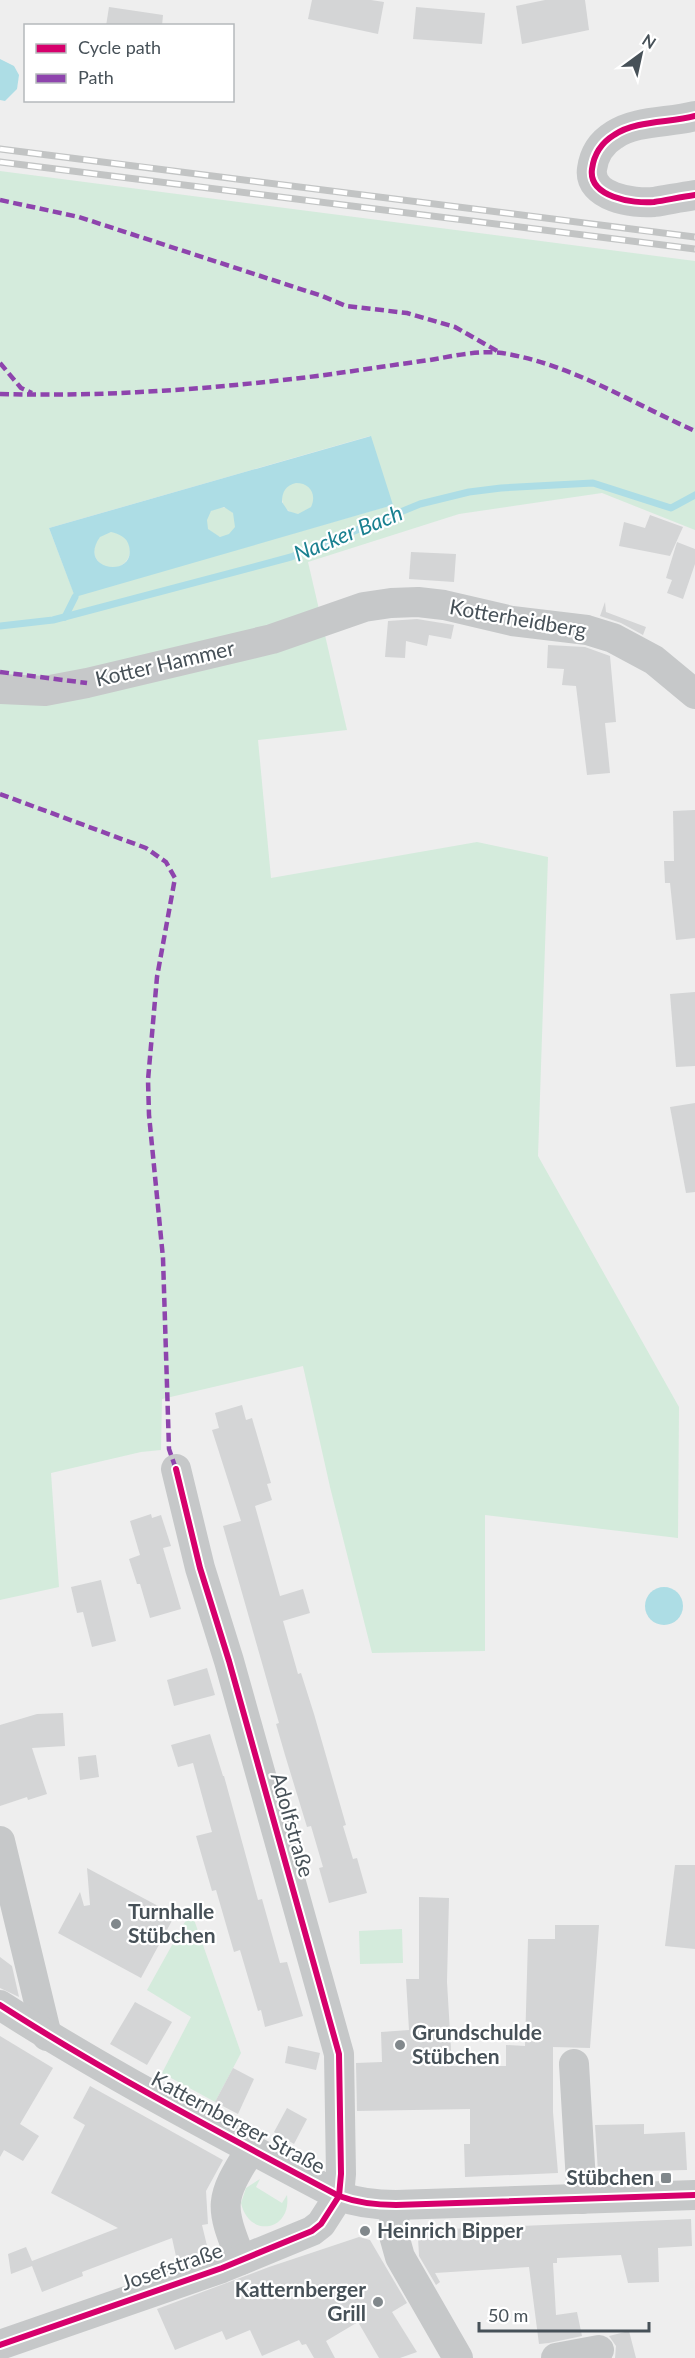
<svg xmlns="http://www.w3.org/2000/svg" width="695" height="2358" font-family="Lato,sans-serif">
  <rect width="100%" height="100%" fill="#eee"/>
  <g fill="#d4ebdc" fill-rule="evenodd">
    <path d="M0 171 695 261V530L602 493 459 514 308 562 347 730 258 740 271 878 477 842 548 857 538 1156 679 1407 678 1538 485 1515V1651L372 1653 330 1487 303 1366 162 1399 161 1450 141 1452 51 1473 59 1587 0 1600ZM370 436 392 505 75 596 49 528Z"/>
    <circle cx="298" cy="498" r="16"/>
    <circle cx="221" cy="522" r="15"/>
    <circle cx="112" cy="550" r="18"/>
    <polygon points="191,1911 241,2053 215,2102 162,2073 191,2017 147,1990"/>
    <polygon points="402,1929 403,1963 360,1964 359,1931"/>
    <path d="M260 2179 256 2187 282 2203 287 2195C292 2231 249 2239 241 2203L246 2188Z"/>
  </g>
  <g fill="#addde5" fill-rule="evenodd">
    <polygon points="0,59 14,66 19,75 17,89 5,101 0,100"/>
    <path d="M371 436 393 505 75 597 49 528ZM296 483C310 483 317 494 311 507L298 514 288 511 282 502C282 492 286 485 296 483ZM224 507 233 513 235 527 229 534 220 537 208 529 207 520 211 511ZM111 532C119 534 127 537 129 546 137 579 76 571 100 537Z"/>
    <circle cx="664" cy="1606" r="19"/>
  </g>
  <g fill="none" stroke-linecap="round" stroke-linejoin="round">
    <g stroke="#addde5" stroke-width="7">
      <polyline points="65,617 75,597"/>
      <polyline points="0,626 53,620 291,557 420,504 469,492 501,488 593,483 671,508 695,495"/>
    </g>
  </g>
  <g fill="#d4d5d6">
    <polygon points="312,0 371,0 384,2 378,34 308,19"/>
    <polygon points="545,0 585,0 589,30 522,44 516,6"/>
    <polygon points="109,7 163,15 162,26 106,26"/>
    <polygon points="416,7 485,13 482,44 413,39"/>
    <polygon points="650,515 683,527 670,556 619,546 624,522 645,528"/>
    <polygon points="677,542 695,549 695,564 683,599 667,593 672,580 666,578"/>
    <polygon points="411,552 456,554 454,582 409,579"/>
    <polygon points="605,602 606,612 646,627 643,635 621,623 600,616"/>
    <polygon points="417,619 454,625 451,639 429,635 427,646 406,641 405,658 385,657 388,621"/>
    <polygon points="548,645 585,647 610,656 616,722 605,723 610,773 587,775 576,686 562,685 564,669 547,668"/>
    <polygon points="695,810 695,938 676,940 670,883 665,883 664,861 674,861 673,811"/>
    <polygon points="695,992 695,1066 676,1067 670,994"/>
    <polygon points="695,1103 695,1192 686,1193 670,1107"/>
    <polygon points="242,1405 246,1420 252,1418 271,1483 267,1484 272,1500 255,1506 280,1596 303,1589 310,1613 283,1621 298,1674 301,1673 314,1714 346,1825 343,1826 353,1859 357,1858 367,1893 329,1903 319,1868 323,1867 311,1826 307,1827 285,1755 276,1724 279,1723 223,1526 241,1521 212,1430 219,1428 215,1413"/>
    <polygon points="151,1514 152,1518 161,1515 171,1546 163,1548 181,1609 150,1618 140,1584 137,1584 129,1559 140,1555 130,1521"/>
    <polygon points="101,1580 116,1641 92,1647 83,1612 77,1613 71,1587"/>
    <polygon points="207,1668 215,1695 174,1706 167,1680"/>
    <polygon points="63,1713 65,1746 32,1748 47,1794 28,1800 27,1797 0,1806 0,1725 37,1714"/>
    <polygon points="210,1734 223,1776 224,1776 258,1900 262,1899 280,1963 287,1962 303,2016 265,2027 261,2010 258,2011 240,1950 234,1952 216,1890 212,1891 196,1836 212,1832 193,1763 178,1767 171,1745"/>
    <polygon points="96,1755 99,1777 80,1780 78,1757"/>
    <polygon points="675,1865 695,1865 695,1949 665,1946"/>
    <polygon points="87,1868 175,1915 141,1978 58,1933 80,1892 84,1906 90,1905"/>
    <polygon points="419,1897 449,1898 447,1982 452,2066 506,2066 506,2045 525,2046 528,1939 555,1939 555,1925 599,1925 590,2048 553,2047 553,2112 558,2173 465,2177 464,2144 470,2144 470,2109 357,2111 356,2063 382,2062 381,2032 409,2030 406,1979 419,1979"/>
    <polygon points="0,1957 12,1966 19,1997 0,1988"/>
    <polygon points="135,2002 172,2022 147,2065 110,2044"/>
    <polygon points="0,2036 53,2068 20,2124 39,2136 23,2161 4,2150 0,2157"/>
    <polygon points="288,2046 320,2053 316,2070 285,2063"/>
    <polygon points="233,2068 254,2079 238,2114 215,2102"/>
    <polygon points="90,2086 223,2160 206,2191 208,2224 202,2225 209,2254 177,2261 172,2238 82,2272 83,2276 42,2292 32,2266 11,2274 8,2254 26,2247 32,2261 118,2228 51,2193 85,2125 73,2118"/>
    <polygon points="287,2108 307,2119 294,2144 274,2132"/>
    <polygon points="644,2124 644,2134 685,2132 687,2170 598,2172 595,2125"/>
    <polygon points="691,2219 692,2246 658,2248 659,2282 628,2283 621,2255 557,2258 557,2263 553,2263 556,2315 577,2312 582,2336 549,2343 539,2344 529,2267 435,2273 440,2282 436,2285 419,2256 418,2237 424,2230"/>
    <polygon points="359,2237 370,2240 407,2303 392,2312 417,2352 400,2358 379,2358 358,2322 326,2341 335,2358 314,2358 306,2344 302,2345 299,2340 262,2356 250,2330 226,2340 222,2331 175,2350 157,2309 269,2267"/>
    <polygon points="629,2331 636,2358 615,2358 616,2346 609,2336"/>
  </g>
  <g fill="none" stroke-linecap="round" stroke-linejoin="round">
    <g stroke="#c6c8c9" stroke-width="30">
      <path d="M695 116C670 123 636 120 614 135 601 143 594 154 592 169 588 197 633 204 654 202 667 200 681 197 695 195"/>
      <polyline points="0,689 45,691 87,683 272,639 364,607 391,603 418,602 444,605 512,621 587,630 613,638 654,660 695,694"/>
      <polyline points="0,1841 47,2036"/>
      <path d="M0 2005C109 2075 224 2135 339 2196 358 2203 376 2205 396 2205L695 2195"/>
      <polyline points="574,2064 582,2199"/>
      <polyline points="396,2205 393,2232 400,2257 458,2358"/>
      <path d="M241 2260C220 2205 218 2201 251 2149"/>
      <polyline points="0,2345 222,2268 312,2231 321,2224 339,2196 341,2174 339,2054 229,1661 200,1568 176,1469"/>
      <polyline points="556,2358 599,2350"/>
    </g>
    <g stroke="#c2c4c4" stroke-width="7">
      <g id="rail">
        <polyline points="0,149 695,237"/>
        <polyline points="0,162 695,249"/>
      </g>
    </g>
    <use href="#rail" stroke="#fff" stroke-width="4.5" stroke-dasharray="14" stroke-linecap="butt"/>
    <g stroke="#8e44ad" stroke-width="4.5" stroke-dasharray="9 4.5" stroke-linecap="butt">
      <polyline points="0,200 79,217 322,296 346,306 407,313 455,327 499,352"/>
      <polyline points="0,363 21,388 32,393"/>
      <path d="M0 394C106 397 212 389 317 376 355 371 392 365 430 360 453 356 479 350 502 353 571 364 632 403 695 431"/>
      <polyline points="0,672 87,683"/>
      <polyline points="0,794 146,848 166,862 175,878 157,977 148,1080 149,1115 163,1258 169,1449 176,1469"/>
    </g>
    <g stroke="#fff" stroke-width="10">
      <g id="cycleway">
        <path d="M695 116C670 123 636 120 614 135 601 143 594 154 592 169 588 197 633 204 654 202 667 200 681 197 695 195"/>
        <path d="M0 2005C109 2075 224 2135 339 2196 358 2203 376 2205 396 2205L695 2195"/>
        <polyline points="0,2345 222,2268 312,2231 321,2224 339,2196 341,2174 339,2054 229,1661 200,1568 176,1469"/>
      </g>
    </g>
    <use href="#cycleway" stroke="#d6006c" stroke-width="6"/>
  </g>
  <g fill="#81888c" stroke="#fff" stroke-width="2">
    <circle cx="116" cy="1924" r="6"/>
    <circle cx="400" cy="2045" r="6"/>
    <rect x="660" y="2172" width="12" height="12" rx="3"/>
    <circle cx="365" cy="2231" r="6"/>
    <circle cx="378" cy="2302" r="6"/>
  </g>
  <g text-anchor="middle" stroke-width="4.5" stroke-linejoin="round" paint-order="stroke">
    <g font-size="21" fill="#475158" stroke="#fff">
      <text transform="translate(518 619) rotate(10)" y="7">Kotterheidberg</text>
      <text transform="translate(165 664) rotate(-13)" y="7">Kotter Hammer</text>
      <text transform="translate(292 1825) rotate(74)" y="7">Adolfstraße</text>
      <text transform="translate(238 2123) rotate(28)" y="7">Katternberger Straße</text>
      <text transform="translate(172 2267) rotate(-19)" y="7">Josefstraße</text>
    </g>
    <g font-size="21" font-weight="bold" fill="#475158" stroke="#fff" text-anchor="start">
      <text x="128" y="1919">Turnhalle<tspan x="128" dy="24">Stübchen</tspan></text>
      <text x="412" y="2040">Grundschulde<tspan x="412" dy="24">Stübchen</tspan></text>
      <text x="654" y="2185" text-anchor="end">Stübchen</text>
      <text x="377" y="2238">Heinrich Bipper</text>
      <text x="366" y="2297" text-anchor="end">Katternberger<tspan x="366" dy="24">Grill</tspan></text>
    </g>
    <g font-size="22" font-style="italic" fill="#1a8090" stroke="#fff">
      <text transform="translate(348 533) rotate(-22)" y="8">Nacker Bach</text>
    </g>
  </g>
  <rect x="24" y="24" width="210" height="78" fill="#ffffff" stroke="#b5b9bc" stroke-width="1.5"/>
  <rect x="36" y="44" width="30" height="9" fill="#d6006c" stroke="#b5b9bc" stroke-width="1.5"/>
  <text x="78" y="54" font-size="18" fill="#475158">Cycle path</text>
  <rect x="36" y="74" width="30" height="9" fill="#8e44ad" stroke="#b5b9bc" stroke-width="1.5"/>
  <text x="78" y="84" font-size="18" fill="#475158">Path</text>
  <g transform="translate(641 54) rotate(33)" stroke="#ffffff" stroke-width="4.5" paint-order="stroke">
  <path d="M0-4.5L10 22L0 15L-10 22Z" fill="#475158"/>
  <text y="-9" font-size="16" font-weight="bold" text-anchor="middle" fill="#475158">N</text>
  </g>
  <path d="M479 2322v9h170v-9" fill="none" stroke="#475158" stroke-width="3"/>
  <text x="488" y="2322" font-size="18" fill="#475158" stroke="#ffffff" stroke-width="4.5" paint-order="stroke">50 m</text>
</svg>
